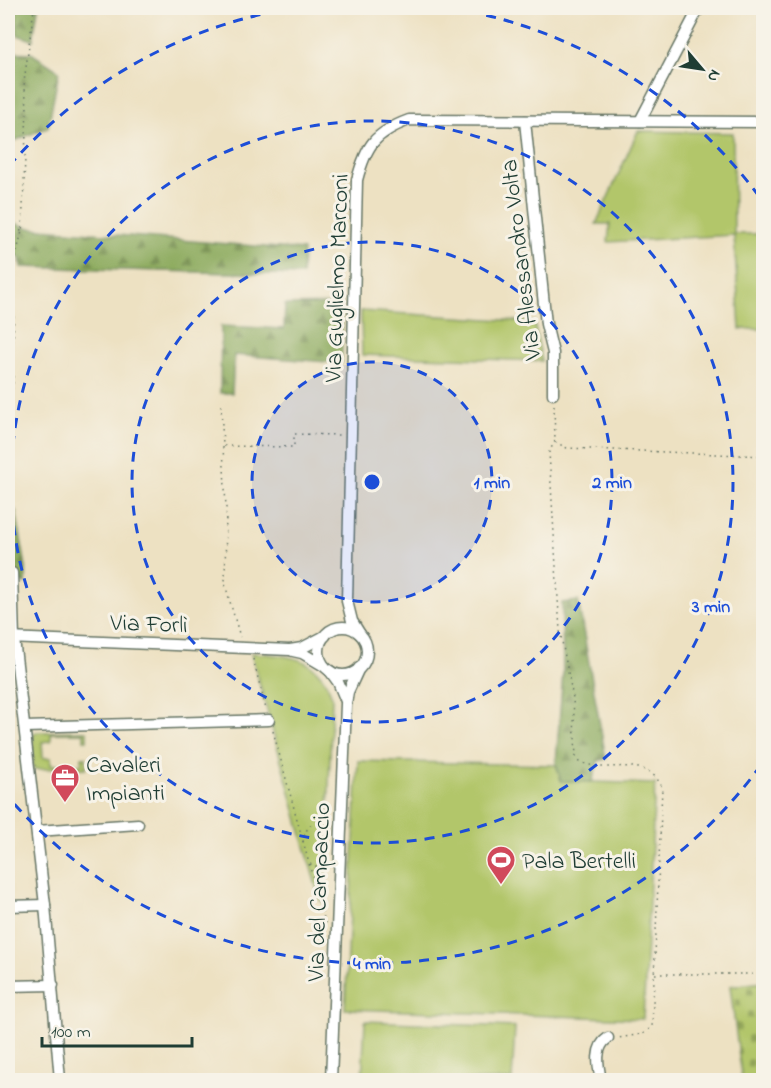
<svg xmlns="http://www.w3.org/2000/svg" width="771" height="1088" font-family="'Indie Flower',sans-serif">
  <defs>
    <pattern id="forest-firs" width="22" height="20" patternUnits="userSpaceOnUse" patternTransform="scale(1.5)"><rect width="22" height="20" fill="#8dab5e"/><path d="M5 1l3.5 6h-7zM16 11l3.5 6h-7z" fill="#738c4e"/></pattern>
    <pattern id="cemetery-stones" width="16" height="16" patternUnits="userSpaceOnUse" patternTransform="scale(1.5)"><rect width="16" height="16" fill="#b2c66a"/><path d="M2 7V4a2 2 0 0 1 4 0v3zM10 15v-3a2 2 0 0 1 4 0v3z" fill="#90a258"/></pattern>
  </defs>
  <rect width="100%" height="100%" fill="#f7f3e8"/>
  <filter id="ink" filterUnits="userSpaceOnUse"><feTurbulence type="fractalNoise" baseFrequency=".0167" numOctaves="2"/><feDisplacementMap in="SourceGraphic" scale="12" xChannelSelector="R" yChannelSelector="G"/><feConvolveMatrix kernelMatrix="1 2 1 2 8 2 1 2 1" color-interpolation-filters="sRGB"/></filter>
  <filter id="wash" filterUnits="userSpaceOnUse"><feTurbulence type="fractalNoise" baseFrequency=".008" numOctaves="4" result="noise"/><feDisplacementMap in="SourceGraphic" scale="24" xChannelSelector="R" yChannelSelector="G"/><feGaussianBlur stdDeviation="1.35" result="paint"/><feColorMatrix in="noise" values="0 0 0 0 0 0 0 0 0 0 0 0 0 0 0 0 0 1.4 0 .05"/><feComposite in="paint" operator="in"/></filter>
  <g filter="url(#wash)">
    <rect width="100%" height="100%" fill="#ede1c2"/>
    <g fill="#b2c66a" stroke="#68824f" stroke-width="1.5">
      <polygon points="638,131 733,133 734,234 763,234 763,329 740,329 734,235 608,242 610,224 596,224"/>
      <polygon points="361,311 534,322 542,361 362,355"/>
      <path d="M251 653C288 656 319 655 332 697L325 903 320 900Z"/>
      <polygon points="87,731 87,740 84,740 84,733 51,733 51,741 42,742 43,758 51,758 51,765 81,764 82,757 86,757 86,768 33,769 33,735 36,732"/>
      <polygon points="358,761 556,765 562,781 655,784 643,1019 345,1009"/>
      <polygon points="365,1021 515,1027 512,1080 362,1080"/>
    </g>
    <g fill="url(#forest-firs)" stroke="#567449" stroke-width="1.5">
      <polygon points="16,8 38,8 33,40 17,35"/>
      <polygon points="8,52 31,53 59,71 48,127 12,142 8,112"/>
      <polygon points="8,221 29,228 303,250 302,275 21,267 20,257 8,256"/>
      <polygon points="342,304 342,363 234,355 232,393 220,393 221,326 284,329 285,305"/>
      <polygon points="10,507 16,511 26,567 26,584 8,576"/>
      <polygon points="578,601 606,759 598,761 592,782 561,781 556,763 563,672 562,603"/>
    </g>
    <polygon fill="url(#cemetery-stones)" stroke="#68824f" stroke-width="1.5" points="763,982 763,1080 742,1080 730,986"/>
  </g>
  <g filter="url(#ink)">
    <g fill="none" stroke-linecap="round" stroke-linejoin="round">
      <g stroke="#677666" stroke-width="13">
        <g id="minor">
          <polyline points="525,121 546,324 553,353 553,394"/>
          <polyline points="640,121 699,8"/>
          <polyline points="12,573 14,639 45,905 60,1080"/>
          <circle cx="343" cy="651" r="24"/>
          <path d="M360 634 352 621 347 601 357 180C366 146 374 133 409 120L764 122"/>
          <polyline points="8,638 290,650 302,648 325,636"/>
          <polyline points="293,651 302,653 324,666"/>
          <polyline points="330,671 338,682 346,701"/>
          <polyline points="25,727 269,720"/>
          <polyline points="37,831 138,824"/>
          <polyline points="8,906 45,905"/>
          <polyline points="8,986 53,985"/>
          <polyline points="331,1080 346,704 348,692 359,668"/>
          <path d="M601 1080C598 1066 594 1047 608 1038"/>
        </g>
      </g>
      <g stroke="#677666" stroke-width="1.5" stroke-dasharray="1.5 4.5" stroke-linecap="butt">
        <polyline points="8,230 22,231"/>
        <polyline points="221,405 226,508 225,584 240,637"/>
        <path d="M554 405 555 441 549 452 560 631 573 698 576 757 579 762C587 764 595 767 603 767 626 767 652 762 662 788L652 1027 643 1034 618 1038"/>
        <polyline points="8,431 9,403 13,386 14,264 22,231 26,133 27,105 24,82 34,8"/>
        <polyline points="555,442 567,448 764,456"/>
        <polyline points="224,446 294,447 294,434 341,435"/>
        <polyline points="8,452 11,471 8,511"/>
        <polyline points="253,659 266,709"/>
        <polyline points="273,731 326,926"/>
        <path d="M303 842C305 827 315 815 332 822"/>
        <polyline points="310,864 320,869 330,867"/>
        <polyline points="655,974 764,974"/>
      </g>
      <use href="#minor" stroke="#fff" stroke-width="10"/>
    </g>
  </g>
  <circle cx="372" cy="482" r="120" fill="#1d4ed8" fill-opacity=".12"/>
  <g fill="none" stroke="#1d4ed8" stroke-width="3" stroke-dasharray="10 8">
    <circle cx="372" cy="482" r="120"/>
    <circle cx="372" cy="482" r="240"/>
    <circle cx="372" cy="482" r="361"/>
    <path d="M761 765A481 481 0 0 1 9 798M9 166A481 481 0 0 1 293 8M451 8A481 481 0 0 1 761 199"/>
  </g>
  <defs>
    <g id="office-pin" transform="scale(1.5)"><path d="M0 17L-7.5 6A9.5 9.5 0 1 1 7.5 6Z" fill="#d1495b" stroke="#f7f3e8"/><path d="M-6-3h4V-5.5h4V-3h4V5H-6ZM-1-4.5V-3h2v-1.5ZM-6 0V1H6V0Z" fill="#fff"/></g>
    <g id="stadium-pin" transform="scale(1.5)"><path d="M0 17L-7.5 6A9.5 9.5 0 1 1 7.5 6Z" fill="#d1495b" stroke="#f7f3e8"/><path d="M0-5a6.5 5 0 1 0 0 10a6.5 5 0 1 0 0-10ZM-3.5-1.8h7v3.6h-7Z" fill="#fff"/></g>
  </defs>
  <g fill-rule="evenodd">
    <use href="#office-pin" x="65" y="778"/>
    <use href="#stadium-pin" x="501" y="860"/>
  </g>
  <g text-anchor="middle" stroke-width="6" stroke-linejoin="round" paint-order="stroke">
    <g font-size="24" fill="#1f3d34" stroke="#f7f3e8">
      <text transform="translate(520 260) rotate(-97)" y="8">Via Alessandro Volta</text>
      <text transform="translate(336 278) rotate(-88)" y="8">Via Guglielmo Marconi</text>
      <text transform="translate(149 623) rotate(2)" y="8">Via Forlì</text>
      <text transform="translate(318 892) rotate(-88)" y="8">Via del Campaccio</text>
    </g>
    <g font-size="24" fill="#1f3d34" stroke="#f7f3e8" text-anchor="start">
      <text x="86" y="772">Cavaleri<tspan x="86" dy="28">Impianti</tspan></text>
      <text x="522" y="868">Pala Bertelli</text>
    </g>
  </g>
  <circle cx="372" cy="482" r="9" fill="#1d4ed8" stroke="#f7f3e8" stroke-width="3"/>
  <g font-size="18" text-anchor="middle" font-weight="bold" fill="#1d4ed8" stroke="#f7f3e8" stroke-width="6" stroke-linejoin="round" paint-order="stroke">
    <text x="492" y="488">1 min</text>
    <text x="612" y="488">2 min</text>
    <text x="711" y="612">3 min</text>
    <text x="372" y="969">4 min</text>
  </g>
  <rect width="771" height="1088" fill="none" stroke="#f7f3e8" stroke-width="30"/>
  <g transform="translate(702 69) rotate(119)" stroke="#f7f3e8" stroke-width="4.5" paint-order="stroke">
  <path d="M0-4.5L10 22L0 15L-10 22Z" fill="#1f3d34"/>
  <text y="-9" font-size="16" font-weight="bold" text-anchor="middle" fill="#1f3d34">N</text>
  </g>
  <path d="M42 1037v9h150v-9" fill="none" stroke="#1f3d34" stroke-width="3"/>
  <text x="51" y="1037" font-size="18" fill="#1f3d34" stroke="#f7f3e8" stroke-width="4.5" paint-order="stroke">100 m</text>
</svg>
